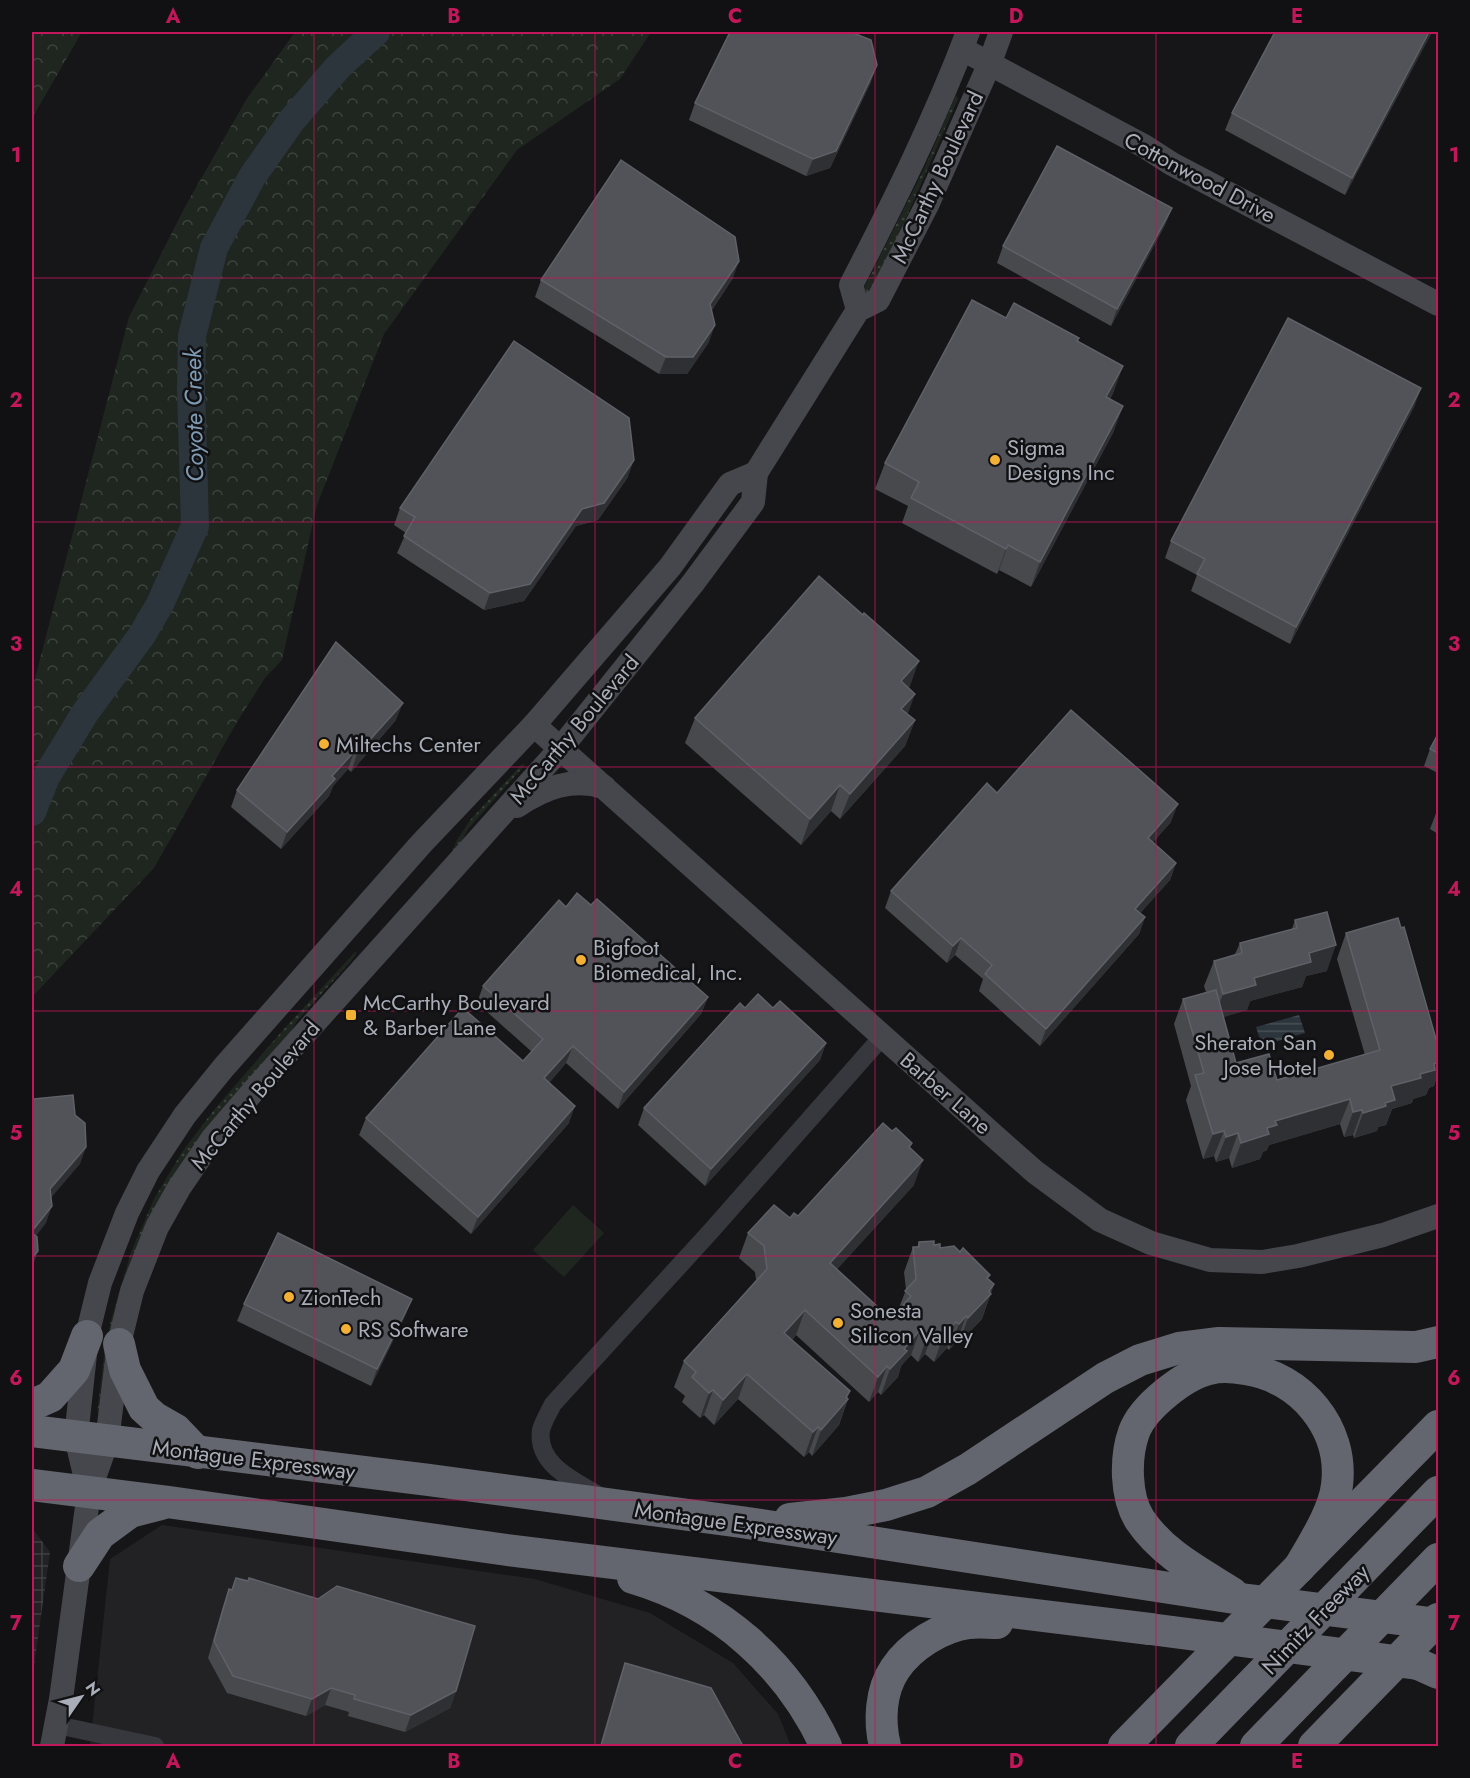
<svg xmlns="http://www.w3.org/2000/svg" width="1470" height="1778" font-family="Jost,sans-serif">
  <defs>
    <pattern id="industrial-grid" width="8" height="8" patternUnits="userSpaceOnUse" patternTransform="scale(1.5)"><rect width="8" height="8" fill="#222225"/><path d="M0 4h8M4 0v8" fill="none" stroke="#3f3f43"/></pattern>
    <pattern id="grass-dots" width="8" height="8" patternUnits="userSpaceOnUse" patternTransform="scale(1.5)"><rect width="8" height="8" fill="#1e261f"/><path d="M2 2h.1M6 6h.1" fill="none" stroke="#3c433d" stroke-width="1.8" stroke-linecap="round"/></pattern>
    <pattern id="forest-crowns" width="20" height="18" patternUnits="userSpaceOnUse" patternTransform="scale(1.5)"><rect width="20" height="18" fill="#1e261f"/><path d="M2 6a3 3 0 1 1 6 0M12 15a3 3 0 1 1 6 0" fill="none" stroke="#3c433d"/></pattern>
    <pattern id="water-rules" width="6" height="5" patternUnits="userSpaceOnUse" patternTransform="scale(1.5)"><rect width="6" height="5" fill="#2c353c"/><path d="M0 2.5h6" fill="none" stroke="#485056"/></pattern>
  </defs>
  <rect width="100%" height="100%" fill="#161618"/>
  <polygon fill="#222225" points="162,1525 535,1579 650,1613 733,1663 778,1714 791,1746 90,1746 110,1559"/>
  <polygon fill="url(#industrial-grid)" points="32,1528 50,1552 32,1680"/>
  <g fill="url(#grass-dots)">
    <polygon points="956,95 958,99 871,299 861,294 923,171"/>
    <polygon points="523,763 524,766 468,829 454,855 452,852 457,840 471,819"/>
    <polygon points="356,951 356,954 351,961 297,1021 282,1047 189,1157 97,1414 104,1356 111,1320 131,1252 154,1199 182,1152 213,1111 283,1030"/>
  </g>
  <g fill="url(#forest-crowns)">
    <polygon points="32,32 82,32 32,118"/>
    <polygon points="295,32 651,32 620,79 517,150 384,334 317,505 282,660 265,678 237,722 154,868 32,997 32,690 129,317 186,205 246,100"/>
  </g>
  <polygon fill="#1e261f" points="573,1205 604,1233 564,1277 533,1250"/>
  <polygon fill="url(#water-rules)" points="1299,1015 1305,1033 1262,1046 1256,1027"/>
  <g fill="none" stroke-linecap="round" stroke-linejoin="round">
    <polyline stroke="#2c353c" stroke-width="28" points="32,812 46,777 85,713 142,635 160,604 195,526 191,388 192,336 214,248 252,177 292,120 338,67 376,32"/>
    <g stroke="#37383d" stroke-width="18">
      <path d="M600 1496C575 1481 536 1465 541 1430 543 1422 549 1412 553 1404L711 1231 882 1037"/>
      <polyline points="57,1725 155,1746"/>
    </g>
    <g stroke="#45474d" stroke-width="24">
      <polyline points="962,49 1144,146 1172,164 1438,304"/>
      <path d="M858 310 851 285C894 202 935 119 968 32"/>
      <polyline points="534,725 992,1134 1035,1172 1100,1220 1151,1243 1210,1260 1262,1262 1298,1256 1383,1235 1438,1216"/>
      <path d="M517 806C544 788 572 777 604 787"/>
      <polyline points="89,1492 76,1437 87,1336 100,1283 127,1213 148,1171 185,1115 224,1067 421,844 534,725 670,567 730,484 756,473"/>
      <polyline points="52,1746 61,1699 89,1492 107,1441 119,1344 132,1291 157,1227 179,1188 213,1138 255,1089 561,748 693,583 753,502 756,473 858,310 878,300 928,203 989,65 1001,32"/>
    </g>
    <g stroke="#63666e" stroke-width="32">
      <polyline points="119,1344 125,1370 144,1408 155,1418 176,1430 198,1453"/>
      <polyline points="32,1405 50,1397 74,1370 87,1336"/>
      <polyline points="32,1431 429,1480 741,1522 1241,1599"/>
      <polyline points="32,1485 168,1502 507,1550 1150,1629"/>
      <polyline points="790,1519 846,1513 886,1505 927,1492 968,1469 1105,1378 1140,1360 1179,1348 1219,1343 1416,1347 1438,1342"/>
      <polyline points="79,1566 100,1534 130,1512 161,1504"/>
      <path d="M633 1578C721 1604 788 1665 826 1746"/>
      <path d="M1232 1593C1199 1572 1163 1554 1140 1520 1125 1497 1125 1457 1134 1432 1143 1407 1184 1375 1209 1369 1220 1366 1234 1367 1245 1369 1301 1377 1344 1428 1337 1485 1334 1512 1312 1545 1299 1568"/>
      <polyline points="1418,1664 1438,1673"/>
      <path d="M885 1746C879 1722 880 1691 895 1669 910 1646 941 1627 969 1623 978 1622 988 1623 997 1623"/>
      <polyline points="1124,1746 1438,1426"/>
      <polyline points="1191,1746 1438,1492"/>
      <polyline points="1256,1746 1438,1559"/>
      <polyline points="1314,1746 1438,1619"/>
    </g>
    <g stroke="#63666e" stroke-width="32">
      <polyline points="1241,1599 1438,1624"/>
      <polyline points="1150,1629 1418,1664"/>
    </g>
  </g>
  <g fill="#47494d">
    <polygon points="1432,32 1345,195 1225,130 1232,113"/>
    <polygon points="871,82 830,168 806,176 689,120 695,103"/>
    <polygon points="1172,208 1165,225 1111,326 997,263 1003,246"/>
    <polygon points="733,278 712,310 709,342 687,374 659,374 535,297 541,280"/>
    <polygon points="1006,318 1078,341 1114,391 1110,399 1114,431 1031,587 999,570 997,574 902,523 908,506 875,489 885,463"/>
    <polygon points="1415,405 1290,644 1191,591 1197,575 1165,558 1171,541"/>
    <polygon points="628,477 598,520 576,526 524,601 484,610 397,553 406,533 394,525 400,508"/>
    <polygon points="910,686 908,688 907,714 915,720 905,746 840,819 831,811 801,845 685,743 695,718"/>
    <polygon points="396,720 351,772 348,769 333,786 329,796 281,849 231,807 237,790"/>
    <polygon points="1438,734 1438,773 1424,766 1430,749"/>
    <polygon points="997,793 1171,822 1153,842 1176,863 1170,880 1140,913 1145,917 1139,934 1040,1046 979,991 983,979 955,955 947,963 885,908 891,891"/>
    <polygon points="1438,808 1438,834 1430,829"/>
    <polygon points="591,905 708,997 701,1014 618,1109 566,1063 549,1083 569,1123 471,1234 359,1135 366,1118 523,1061 532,1052 477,1003 483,986 566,907"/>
    <polygon points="1295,920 1327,971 1306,976 1302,987 1250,1001 1247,1010 1223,1017 1236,1063 1277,1080 1365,1055 1337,959 1346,933 1438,1046 1438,1073 1434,1086 1429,1088 1426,1095 1413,1099 1412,1103 1392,1109 1386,1125 1378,1127 1377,1131 1354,1138 1353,1135 1344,1137 1340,1124 1269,1145 1267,1150 1263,1152 1260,1159 1232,1168 1229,1158 1216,1162 1214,1156 1203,1159 1186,1100 1191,1086 1174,1024 1183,999 1206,992 1204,986 1214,961 1235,954 1240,943 1292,929"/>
    <polygon points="745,1008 773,1008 826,1043 820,1060 705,1186 638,1125 644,1108"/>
    <polygon points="910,1148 914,1185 837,1269 891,1319 898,1310 906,1290 904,1272 913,1247 917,1247 919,1242 934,1245 988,1279 994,1284 982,1319 959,1343 957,1341 949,1350 947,1348 934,1362 925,1354 918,1362 911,1355 901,1366 898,1377 881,1395 878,1392 869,1402 796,1335 792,1340 848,1399 839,1425 812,1456 809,1452 804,1457 738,1399 714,1425 704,1415 700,1418 682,1402 685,1396 674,1387 684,1361 756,1280 755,1272 739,1258 748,1233 798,1216"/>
    <polygon points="412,1299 405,1316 371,1386 237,1321 244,1304"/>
    <polygon points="236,1578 456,1691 450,1708 405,1732 348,1716 349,1712 325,1705 306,1716 227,1693 208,1658 223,1606 229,1589 232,1590"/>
    <polygon points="625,1663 743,1746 600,1746 619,1680"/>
  </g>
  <g fill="#2f3033">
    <polygon points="1429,32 1432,32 1345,195 1352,178"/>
    <polygon points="877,65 871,82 830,168 806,176 813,159"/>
    <polygon points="1172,208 1165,225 1111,326 1117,309"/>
    <polygon points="739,261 733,278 704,321 710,304"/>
    <polygon points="715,325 709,342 687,374 659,374 666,357"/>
    <polygon points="1123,366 1114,391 1097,422 1106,397"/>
    <polygon points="1421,388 1415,405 1290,644 1296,627"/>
    <polygon points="1123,406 1114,431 1031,587 1040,562"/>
    <polygon points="634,460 628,477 598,520 576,526 524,601 484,610 490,593 582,509"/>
    <polygon points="1008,545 999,570 997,574 1006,549"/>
    <polygon points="919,661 910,686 892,707 901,681"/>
    <polygon points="915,694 906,719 901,709"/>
    <polygon points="403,703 396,720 351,772 357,754"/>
    <polygon points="915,720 905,746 840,819 850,794"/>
    <polygon points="354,752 348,769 333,786 329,796 281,849 287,832 332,776"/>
    <polygon points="840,785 831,811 801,845 810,819"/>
    <polygon points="1178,804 1171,822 1142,855 1148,838"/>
    <polygon points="1176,863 1170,880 1129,926 1135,909"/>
    <polygon points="1145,917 1139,934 1040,1046 1046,1029"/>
    <polygon points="961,938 955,955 947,963 953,946"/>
    <polygon points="1336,945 1327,971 1306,976 1302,987 1250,1001 1247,1010 1214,1020 1223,994 1254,978 1309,953"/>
    <polygon points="708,997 701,1014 618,1109 624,1092"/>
    <polygon points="826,1043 820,1060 705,1186 711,1169"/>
    <polygon points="573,1046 566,1063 538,1096 544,1078"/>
    <polygon points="1438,1062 1438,1073 1434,1086 1429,1088 1426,1095 1413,1099 1412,1103 1392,1109 1386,1125 1378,1127 1377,1131 1354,1138 1363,1113 1391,1086 1420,1074 1434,1064"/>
    <polygon points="1350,1099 1340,1124 1269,1145 1267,1150 1263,1152 1260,1159 1232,1168 1241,1143 1267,1128 1275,1121"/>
    <polygon points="575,1106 569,1123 471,1234 478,1217"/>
    <polygon points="1362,1110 1353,1135 1344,1137 1353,1112"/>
    <polygon points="1224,1131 1214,1156 1203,1159 1213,1134"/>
    <polygon points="1238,1133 1229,1158 1216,1162 1226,1137"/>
    <polygon points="86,1147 80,1164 44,1206 50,1189"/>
    <polygon points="923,1160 914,1185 820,1288 830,1263"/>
    <polygon points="52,1206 46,1223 32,1241 32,1231"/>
    <polygon points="38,1251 32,1268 32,1258"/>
    <polygon points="994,1284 982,1319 959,1343 968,1318"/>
    <polygon points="412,1299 405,1316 371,1386 377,1369"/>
    <polygon points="805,1310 796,1335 775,1358 784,1333"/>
    <polygon points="966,1316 957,1341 949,1350 959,1324"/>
    <polygon points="956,1322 947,1348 934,1362 943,1337"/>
    <polygon points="934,1329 925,1354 918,1362 927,1337"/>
    <polygon points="920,1330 911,1355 901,1366 898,1377 881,1395 890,1369 904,1349"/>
    <polygon points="887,1366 878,1392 869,1402 878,1377"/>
    <polygon points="747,1374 738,1399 714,1425 723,1400"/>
    <polygon points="713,1390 704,1415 700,1418 709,1393"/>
    <polygon points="850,1391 839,1425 812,1456 821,1430"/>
    <polygon points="818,1427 809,1452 804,1457 813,1432"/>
    <polygon points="331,1688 325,1705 306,1716 312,1699"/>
    <polygon points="456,1691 450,1708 405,1732 411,1715"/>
  </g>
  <g fill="#525359" stroke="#5f6168" stroke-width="1.5">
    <polygon points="730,32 851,32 871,40 877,65 836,151 813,159 695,103"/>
    <polygon points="1275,32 1429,32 1352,178 1232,113"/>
    <polygon points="1057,146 1172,208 1117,309 1003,246"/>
    <polygon points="621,160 735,237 739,261 710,304 715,325 693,357 666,357 541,280"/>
    <polygon points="972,300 1006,318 1014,303 1079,338 1077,341 1123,366 1106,397 1123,406 1040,562 1008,545 1006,549 911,498 919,482 885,463"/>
    <polygon points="1288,318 1421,388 1296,627 1197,574 1205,559 1171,541"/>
    <polygon points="514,341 629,418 634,460 604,503 582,509 530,584 490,593 404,536 415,517 400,508"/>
    <polygon points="819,576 863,615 864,613 919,661 901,681 915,694 901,709 915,720 850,794 840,785 810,819 695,718"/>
    <polygon points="336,642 403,703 357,754 354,752 332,776 335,779 287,832 237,790"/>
    <polygon points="1071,710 1178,804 1148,838 1176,863 1135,909 1145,917 1046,1029 985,974 992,965 961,938 953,946 891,891 987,783 997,793"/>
    <polygon points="1438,734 1438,753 1430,749"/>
    <polygon points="577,893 591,905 597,899 708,997 624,1092 573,1046 544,1078 575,1106 478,1217 366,1118 463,1008 523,1061 543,1039 483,986 559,900 566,907"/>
    <polygon points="1327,912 1336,945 1309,953 1311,962 1254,978 1256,985 1223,994 1214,961 1242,953 1240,943 1297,928 1295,920"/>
    <polygon points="1398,918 1401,928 1404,927 1438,1046 1438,1062 1434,1064 1435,1070 1420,1074 1421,1078 1391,1086 1395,1100 1385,1103 1386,1106 1363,1113 1362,1110 1353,1112 1350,1099 1275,1121 1277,1125 1267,1128 1269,1134 1241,1143 1238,1133 1226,1137 1224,1131 1213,1134 1195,1075 1204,1073 1183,999 1216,990 1236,1063 1269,1054 1277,1080 1380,1050 1346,933"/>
    <polygon points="758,994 773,1008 780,1001 826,1043 711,1169 644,1108 740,1003 745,1008"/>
    <polygon points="73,1095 75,1115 85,1123 86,1147 50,1189 52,1206 32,1231 32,1102 34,1099"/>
    <polygon points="883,1123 892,1131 896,1128 912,1143 909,1147 923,1160 830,1263 891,1319 911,1296 905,1291 916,1279 913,1247 919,1247 919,1242 934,1241 934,1245 940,1244 940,1248 954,1246 960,1252 963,1248 990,1275 987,1278 994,1284 989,1291 991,1294 968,1318 966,1316 959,1324 956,1322 943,1337 934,1329 927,1337 920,1330 904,1349 907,1351 890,1369 887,1366 878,1377 805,1310 784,1333 850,1391 846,1397 848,1399 821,1430 818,1427 813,1432 747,1374 723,1400 713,1390 709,1393 692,1377 696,1372 684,1361 767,1269 764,1246 748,1233 774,1205 790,1218 794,1213 798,1216"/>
    <polygon points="32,1233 37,1237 38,1251 32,1258"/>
    <polygon points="278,1233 412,1299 377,1369 244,1304"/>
    <polygon points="236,1578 248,1581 249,1578 318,1599 337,1586 475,1626 456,1691 411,1715 354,1699 355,1695 331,1688 312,1699 233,1676 214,1641 229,1589 232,1590"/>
    <polygon points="625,1663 711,1688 743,1746 601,1746"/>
  </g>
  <path fill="none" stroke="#c2185b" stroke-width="1.5" stroke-opacity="0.55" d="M314 32V1746M595 32V1746M875 32V1746M1156 32V1746M32 278H1438M32 522H1438M32 767H1438M32 1011H1438M32 1256H1438M32 1500H1438"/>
  <g fill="#f2b134" stroke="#111113" stroke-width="2">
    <circle cx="995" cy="460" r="6"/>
    <circle cx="324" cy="744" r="6"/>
    <circle cx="581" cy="960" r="6"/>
    <rect x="345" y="1009" width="12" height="12" rx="3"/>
    <circle cx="1329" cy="1055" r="6"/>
    <circle cx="289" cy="1297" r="6"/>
    <circle cx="838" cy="1323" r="6"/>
    <circle cx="346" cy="1329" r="6"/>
  </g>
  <g text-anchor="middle" stroke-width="5" stroke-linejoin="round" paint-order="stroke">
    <g font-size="22" fill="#a8adb8" stroke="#111113">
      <text transform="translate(937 177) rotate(-65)" y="8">McCarthy Boulevard</text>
      <text transform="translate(1200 177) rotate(28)" y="8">Cottonwood Drive</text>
      <text transform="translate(574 729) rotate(-50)" y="8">McCarthy Boulevard</text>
      <text transform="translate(946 1093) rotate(41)" y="8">Barber Lane</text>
      <text transform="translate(255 1095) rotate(-50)" y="8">McCarthy Boulevard</text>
      <text transform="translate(254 1459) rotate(7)" y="8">Montague Expressway</text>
      <text transform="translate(736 1523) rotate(8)" y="8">Montague Expressway</text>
      <text transform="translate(1315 1619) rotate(-46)" y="8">Nimitz Freeway</text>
    </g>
    <g font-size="22" fill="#a8adb8" stroke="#111113" text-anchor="start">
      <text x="1007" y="455">Sigma<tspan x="1007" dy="25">Designs Inc</tspan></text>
      <text x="336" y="752">Miltechs Center</text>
      <text x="593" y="955">Bigfoot<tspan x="593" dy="25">Biomedical, Inc.</tspan></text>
      <text x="363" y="1010">McCarthy Boulevard<tspan x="363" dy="25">&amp; Barber Lane</tspan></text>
      <text x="1317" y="1050" text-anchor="end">Sheraton San<tspan x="1317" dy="25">Jose Hotel</tspan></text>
      <text x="301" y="1305">ZionTech</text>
      <text x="850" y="1318">Sonesta<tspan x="850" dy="25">Silicon Valley</tspan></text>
      <text x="358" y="1337">RS Software</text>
    </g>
    <g font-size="24" font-style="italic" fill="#7f9bb3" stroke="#111113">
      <text transform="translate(194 415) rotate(-91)" y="8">Coyote Creek</text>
    </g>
  </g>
  <rect width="1470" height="1778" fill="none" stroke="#111113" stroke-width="66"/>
  <g transform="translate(81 1697) rotate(55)" stroke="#111113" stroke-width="4.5" paint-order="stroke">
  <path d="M0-4.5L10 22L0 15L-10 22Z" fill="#a8adb8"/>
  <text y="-9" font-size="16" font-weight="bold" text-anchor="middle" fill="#a8adb8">N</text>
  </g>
  <rect x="33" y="33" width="1404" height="1712" fill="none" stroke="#c2185b" stroke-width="2"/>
  <g font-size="20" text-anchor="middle" font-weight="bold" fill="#c2185b">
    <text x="173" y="23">A</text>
    <text x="454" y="23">B</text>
    <text x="735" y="23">C</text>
    <text x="1016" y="23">D</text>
    <text x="1297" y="23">E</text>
    <text x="16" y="162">1</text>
    <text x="1454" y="162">1</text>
    <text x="16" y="407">2</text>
    <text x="1454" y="407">2</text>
    <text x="16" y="651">3</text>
    <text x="1454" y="651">3</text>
    <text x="16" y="896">4</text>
    <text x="1454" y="896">4</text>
    <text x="16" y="1140">5</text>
    <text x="1454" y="1140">5</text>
    <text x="16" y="1385">6</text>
    <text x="1454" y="1385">6</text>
    <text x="16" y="1630">7</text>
    <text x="1454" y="1630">7</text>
    <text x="173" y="1768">A</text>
    <text x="454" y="1768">B</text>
    <text x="735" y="1768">C</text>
    <text x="1016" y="1768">D</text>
    <text x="1297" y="1768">E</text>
  </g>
</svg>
